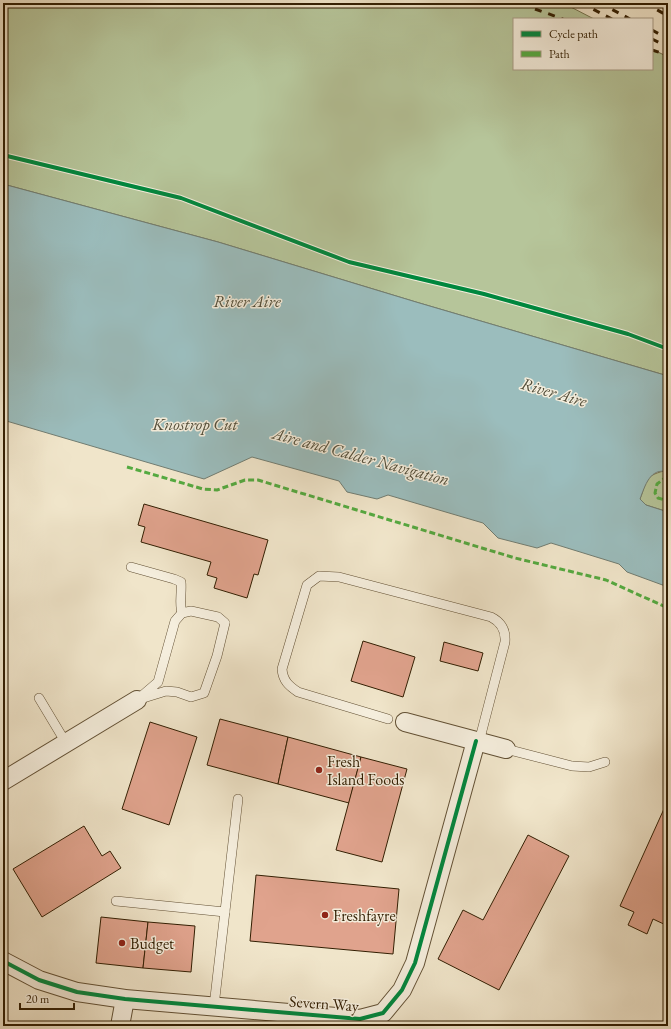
<svg xmlns="http://www.w3.org/2000/svg" width="671" height="1029" font-family="'EB Garamond',serif">
  <rect width="100%" height="100%" fill="#f0e5ca"/>
  <filter id="stains"><feTurbulence type="fractalNoise" baseFrequency=".005" numOctaves="4"/><feColorMatrix values="0 0 0 0 .2 0 0 0 0 .09 0 0 0 0 .02 0 0 0 .5 -.17"/></filter>
  <radialGradient id="worn" r=".72"><stop offset=".6" stop-color="#630" stop-opacity="0"/><stop offset="1" stop-color="#630" stop-opacity=".3"/></radialGradient>
  <g fill="#b6c59a" stroke="#74724e">
    <polygon points="3,3 563,3 594,19 514,19 514,69 652,69 652,49 668,57 668,376 416,302 218,242 3,184"/>
    <path d="M664 471 668 472V512L646 505 640 499C647 481 644 476 664 471Z"/>
  </g>
  <path fill="#9bbdbd" stroke="#717d72" d="M3 184 218 242 416 302 668 376V472C650 467 645 486 640 499L646 505 668 512V587L627 572 619 564 551 543 537 548 498 538 483 523 388 495 377 499 347 492 339 481 252 457 204 479 3 420Z"/>
  <g fill="#e0a38d" stroke="#321e02">
    <polygon points="144,504 268,540 258,575 254,574 247,598 214,588 217,578 207,575 211,562 141,542 145,527 138,525"/>
    <polygon points="363,641 415,657 403,697 351,681"/>
    <polygon points="444,642 483,653 478,671 440,661"/>
    <polygon points="3,693 7,694 3,717"/>
    <polygon points="220,719 288,737 278,784 207,765"/>
    <polygon points="150,722 197,737 169,825 122,809"/>
    <polygon points="288,737 361,757 349,803 278,784"/>
    <polygon points="361,757 407,769 382,862 336,850"/>
    <polygon points="668,800 668,926 653,919 647,934 628,925 634,912 620,906"/>
    <polygon points="84,826 102,856 110,851 121,868 42,917 13,869"/>
    <polygon points="528,835 569,856 499,990 438,959 463,910 483,920"/>
    <polygon points="256,875 399,889 393,954 250,941"/>
    <polygon points="101,917 148,922 143,968 96,963"/>
    <polygon points="148,922 195,926 191,972 143,968"/>
  </g>
  <g fill="none" stroke-linecap="round" stroke-linejoin="round">
    <g stroke="#625034" stroke-width="10">
      <g id="service">
        <path d="M131 567 174 579 181 582C182 593 179 603 182 613"/>
        <polygon points="191,611 218,617 225,623 217,656 204,693 191,697 177,692 166,691 137,700 158,682 175,621 182,613"/>
        <polyline points="39,698 66,743"/>
        <path d="M388 719 298 692C289 686 283 681 282 669L307 585 319 576 339 577 491 617C501 622 506 630 505 642L479 742"/>
        <polyline points="506,749 572,766 589,767 605,762"/>
        <polyline points="116,901 225,912"/>
        <polyline points="214,1006 238,799"/>
      </g>
    </g>
    <g stroke="#625034" stroke-width="20">
      <g id="minor">
        <polyline points="405,722 506,749"/>
        <polyline points="3,781 137,700"/>
        <polyline points="3,961 39,980 77,992 125,999 360,1019 383,1013 402,990 415,963 476,741"/>
        <polyline points="120,1026 125,999"/>
      </g>
    </g>
    <use href="#service" stroke="#f5eedd" stroke-width="9"/>
    <use href="#minor" stroke="#f5eedd" stroke-width="18"/>
    <g stroke="#321e02" stroke-width="3" stroke-dasharray="7 7" stroke-linecap="butt">
      <polyline points="581,3 612,19"/>
      <polyline points="600,3 630,19"/>
      <polyline points="645,3 668,16"/>
      <polyline points="535,9 563,19"/>
      <polyline points="652,30 668,39"/>
      <polyline points="652,39 668,47"/>
      <polyline points="652,50 668,55"/>
    </g>
    <g stroke="#54aa40" stroke-width="3" stroke-dasharray="6 3" stroke-linecap="butt">
      <polyline points="127,467 203,489 217,490 245,480 258,480 515,558 606,580 668,608"/>
      <polyline points="668,478 665,478 657,484 655,493 658,498 668,501"/>
    </g>
    <g stroke="#f5eedd" stroke-width="6">
      <g id="cycleway">
        <polyline points="3,155 181,198 349,262 484,294 628,334 668,349"/>
        <polyline points="3,961 39,980 77,992 125,999 360,1019 383,1013 402,990 415,963 476,741"/>
      </g>
    </g>
    <use href="#cycleway" stroke="#00873e" stroke-width="4"/>
  </g>
  <g fill="#8f2418" stroke="#f5eedd" stroke-width="1.5">
    <circle cx="319" cy="770" r="4"/>
    <circle cx="325" cy="915" r="4"/>
    <circle cx="122" cy="943" r="4"/>
  </g>
  <g text-anchor="middle" stroke-width="3" stroke-linejoin="round" paint-order="stroke">
    <g font-size="16" fill="#321e02" stroke="#f5eedd" text-anchor="start">
      <text x="327" y="767">Fresh<tspan x="327" dy="18">Island Foods</tspan></text>
      <text x="333" y="921">Freshfayre</text>
      <text x="130" y="949">Budget</text>
    </g>
    <g font-size="16" fill="#321e02" stroke="#f5eedd">
      <text transform="translate(324 1003) rotate(4)" y="6">Severn Way</text>
    </g>
    <g font-size="17" font-style="italic" fill="#524e3a" stroke="#f5eedd">
      <text x="247" y="307">River Aire</text>
      <text transform="translate(554 392) rotate(16)" y="6">River Aire</text>
      <text x="195" y="430">Knostrop Cut</text>
      <text transform="translate(361 456) rotate(15)" y="6">Aire and Calder Navigation</text>
    </g>
  </g>
  <rect width="671" height="1029" fill="none" stroke="#f0e5ca" stroke-width="16"/>
  <rect x="4" y="4" width="663" height="1021" fill="none" stroke="#321e02" stroke-width="2"/>
  <rect x="8" y="8" width="655" height="1013" fill="none" stroke="#321e02"/>
  <rect x="513" y="18" width="140" height="52" fill="#f5eedd" stroke="#a79b85"/>
  <rect x="521" y="31" width="20" height="6" fill="#00873e" stroke="#a79b85"/>
  <text x="549" y="38" font-size="12" fill="#321e02">Cycle path</text>
  <rect x="521" y="51" width="20" height="6" fill="#54aa40" stroke="#a79b85"/>
  <text x="549" y="58" font-size="12" fill="#321e02">Path</text>
  <path d="M20 1003v6h54v-6" fill="none" stroke="#321e02" stroke-width="2"/>
  <text x="26" y="1003" font-size="12" fill="#321e02" stroke="#f5eedd" stroke-width="3" paint-order="stroke">20 m</text>
  <rect width="100%" height="100%" filter="url(#stains)"/>
  <rect width="100%" height="100%" fill="url(#worn)"/>
</svg>
